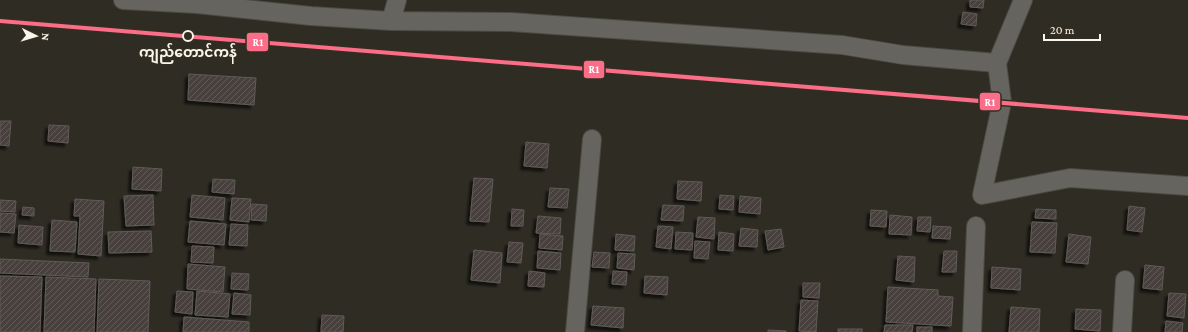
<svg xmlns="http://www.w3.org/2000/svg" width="1188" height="332" font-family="'Crimson Pro','Noto Sans Myanmar',serif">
  <defs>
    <pattern id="building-hatch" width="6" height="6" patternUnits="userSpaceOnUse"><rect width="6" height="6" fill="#46413c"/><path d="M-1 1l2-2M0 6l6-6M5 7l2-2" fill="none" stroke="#615d58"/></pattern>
    <filter id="shadow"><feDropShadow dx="-3.5" dy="3.5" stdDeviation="1" flood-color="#0009"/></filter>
  </defs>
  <rect width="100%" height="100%" fill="#2f2c24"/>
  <g fill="url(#building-hatch)" stroke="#605b57" filter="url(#shadow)">
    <polygon points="970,0 984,0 983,8 970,7"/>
    <polygon points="963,12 977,14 976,26 961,24"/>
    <polygon points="189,74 256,78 254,105 188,100"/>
    <polygon points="0,121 11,121 9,146 0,145"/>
    <polygon points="49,125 69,126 68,143 48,141"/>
    <polygon points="526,142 549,144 547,168 524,166"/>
    <polygon points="133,167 162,169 161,191 132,189"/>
    <polygon points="474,178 493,179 489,222 470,221"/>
    <polygon points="213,179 235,180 234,194 212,192"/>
    <polygon points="678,181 702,182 701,201 677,199"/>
    <polygon points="550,188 569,189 567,208 548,207"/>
    <polygon points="153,195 154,225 126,226 124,196"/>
    <polygon points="192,195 225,198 223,220 190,217"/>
    <polygon points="720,195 734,196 733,210 719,209"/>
    <polygon points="740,196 761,198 760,214 739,212"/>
    <polygon points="232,198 251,199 249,222 230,220"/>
    <polygon points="75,199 104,201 101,256 78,254 80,216 74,216"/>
    <polygon points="0,200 16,201 15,212 0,211"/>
    <polygon points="252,204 267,205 266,221 251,220"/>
    <polygon points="663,205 684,206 683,221 661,220"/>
    <polygon points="1129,206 1145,208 1142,232 1127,230"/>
    <polygon points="23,207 34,208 34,216 22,215"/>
    <polygon points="512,209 524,210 523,226 511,226"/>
    <polygon points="1036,209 1056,210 1056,219 1035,218"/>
    <polygon points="871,210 887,211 886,227 870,226"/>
    <polygon points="0,213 16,214 14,233 0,232"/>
    <polygon points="890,215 912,217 911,235 889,234"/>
    <polygon points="538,216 561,218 560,234 536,233"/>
    <polygon points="698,217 715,218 714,239 696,237"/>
    <polygon points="918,217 931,217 930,232 917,231"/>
    <polygon points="52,220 77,222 75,252 50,251"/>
    <polygon points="190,221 226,224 224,245 188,242"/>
    <polygon points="1032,222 1057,223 1055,253 1030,252"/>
    <polygon points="231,224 248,225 247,246 229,245"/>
    <polygon points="19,225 43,227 42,245 18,243"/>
    <polygon points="658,226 673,227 671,249 656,247"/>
    <polygon points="933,226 951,227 950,239 932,238"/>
    <polygon points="741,228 758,230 757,247 739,246"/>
    <polygon points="781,229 784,247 768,250 765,231"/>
    <polygon points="151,231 152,252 109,253 108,232"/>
    <polygon points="676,232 693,233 692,250 675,249"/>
    <polygon points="719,232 734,234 733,251 718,250"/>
    <polygon points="540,234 563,236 562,250 539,248"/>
    <polygon points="616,234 635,236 634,251 615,250"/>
    <polygon points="1069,234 1091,237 1088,264 1066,262"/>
    <polygon points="695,241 710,242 708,259 694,258"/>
    <polygon points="509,242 523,243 521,263 507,262"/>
    <polygon points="192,246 214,247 213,263 191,262"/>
    <polygon points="474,250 502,253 500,283 471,280"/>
    <polygon points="538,251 561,253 560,270 537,268"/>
    <polygon points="944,251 957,251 956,272 942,272"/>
    <polygon points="594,252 610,253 609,268 592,267"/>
    <polygon points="618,253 635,254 634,270 617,268"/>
    <polygon points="898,256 915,257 914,282 896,280"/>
    <polygon points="0,259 89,263 88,277 0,273"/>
    <polygon points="188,264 225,267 223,292 187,289"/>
    <polygon points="1145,265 1164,267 1162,290 1143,288"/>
    <polygon points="992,267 1021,269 1020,290 991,288"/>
    <polygon points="529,271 545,273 544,287 528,286"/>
    <polygon points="613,271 627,272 626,285 612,284"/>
    <polygon points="232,273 249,274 248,290 231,289"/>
    <polygon points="0,276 42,277 40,332 0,332"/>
    <polygon points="645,276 668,277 667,295 644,293"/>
    <polygon points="46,277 96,279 94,332 44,332"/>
    <polygon points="99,279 150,281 148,332 97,332"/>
    <polygon points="803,283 820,283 819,298 803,297"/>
    <polygon points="888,287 938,290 938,296 953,297 951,326 886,322"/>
    <polygon points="177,291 193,292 192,314 175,312"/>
    <polygon points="197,291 230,294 228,317 195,315"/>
    <polygon points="234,293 251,295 250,315 232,314"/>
    <polygon points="1169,293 1186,294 1184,318 1167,316"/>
    <polygon points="801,300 818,301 816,332 799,331"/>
    <polygon points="593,306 624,308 623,328 591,325"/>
    <polygon points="1011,307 1040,309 1039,332 1009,332"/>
    <polygon points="1076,309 1101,310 1100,331 1075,329"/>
    <polygon points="322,315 344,316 343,332 321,332"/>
    <polygon points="184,317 249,322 249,332 183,332"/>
    <polygon points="1166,321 1183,323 1182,332 1165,332"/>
    <polygon points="885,325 913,325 912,332 884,332"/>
    <rect x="917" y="327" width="15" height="5"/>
    <rect x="838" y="329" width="24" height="3"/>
    <polygon points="768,330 786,331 786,332 768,332"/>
  </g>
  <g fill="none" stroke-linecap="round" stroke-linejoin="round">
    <g stroke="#4c4942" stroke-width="20">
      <g id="street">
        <polyline points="123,0 197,4 311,16 391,21 511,22 842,45 903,55 997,63"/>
        <polyline points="1023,0 997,63 1002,102 982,195 1070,178 1188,186"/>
        <polyline points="391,21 397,0"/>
        <polyline points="575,332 592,139"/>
        <polyline points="972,332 976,226"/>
        <polyline points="1122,332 1125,280"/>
      </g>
    </g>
    <use href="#street" stroke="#66645e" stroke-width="18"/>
    <g stroke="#332e20" stroke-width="7">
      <polyline id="rail-1" points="0,21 1188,118"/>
    </g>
    <use href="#rail-1" stroke="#fb6d88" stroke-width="4"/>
  </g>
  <circle fill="#332e20" stroke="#f8f5ec" stroke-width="2" cx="188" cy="36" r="5"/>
  <g text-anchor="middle" stroke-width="3" stroke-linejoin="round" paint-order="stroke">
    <g font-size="14" font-weight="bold" fill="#f8f5ec" stroke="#332e20">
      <text x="188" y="57">ကျည်တောင်ကန်</text>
    </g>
  </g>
  <g stroke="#332e20" stroke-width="1.5">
    <rect x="246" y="32" width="23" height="20" rx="4" fill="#fb6d88"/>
    <rect x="583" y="60" width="22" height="19" rx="4" fill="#fb6d88"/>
    <rect x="979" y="92" width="22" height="19" rx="4" fill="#fb6d88"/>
  </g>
  <g font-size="11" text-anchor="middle" font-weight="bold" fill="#fff">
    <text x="258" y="46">R1</text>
    <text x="594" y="73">R1</text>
    <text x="990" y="106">R1</text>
  </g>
  <g transform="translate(36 36) rotate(95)" stroke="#332e20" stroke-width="3" paint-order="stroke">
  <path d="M0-3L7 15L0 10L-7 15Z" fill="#f8f5ec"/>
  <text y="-6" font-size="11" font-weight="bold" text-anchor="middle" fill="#f8f5ec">N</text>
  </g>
  <path d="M1044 34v6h56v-6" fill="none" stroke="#f8f5ec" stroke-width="2"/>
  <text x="1050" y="34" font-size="12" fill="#f8f5ec" stroke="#332e20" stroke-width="3" paint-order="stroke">20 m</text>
</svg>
